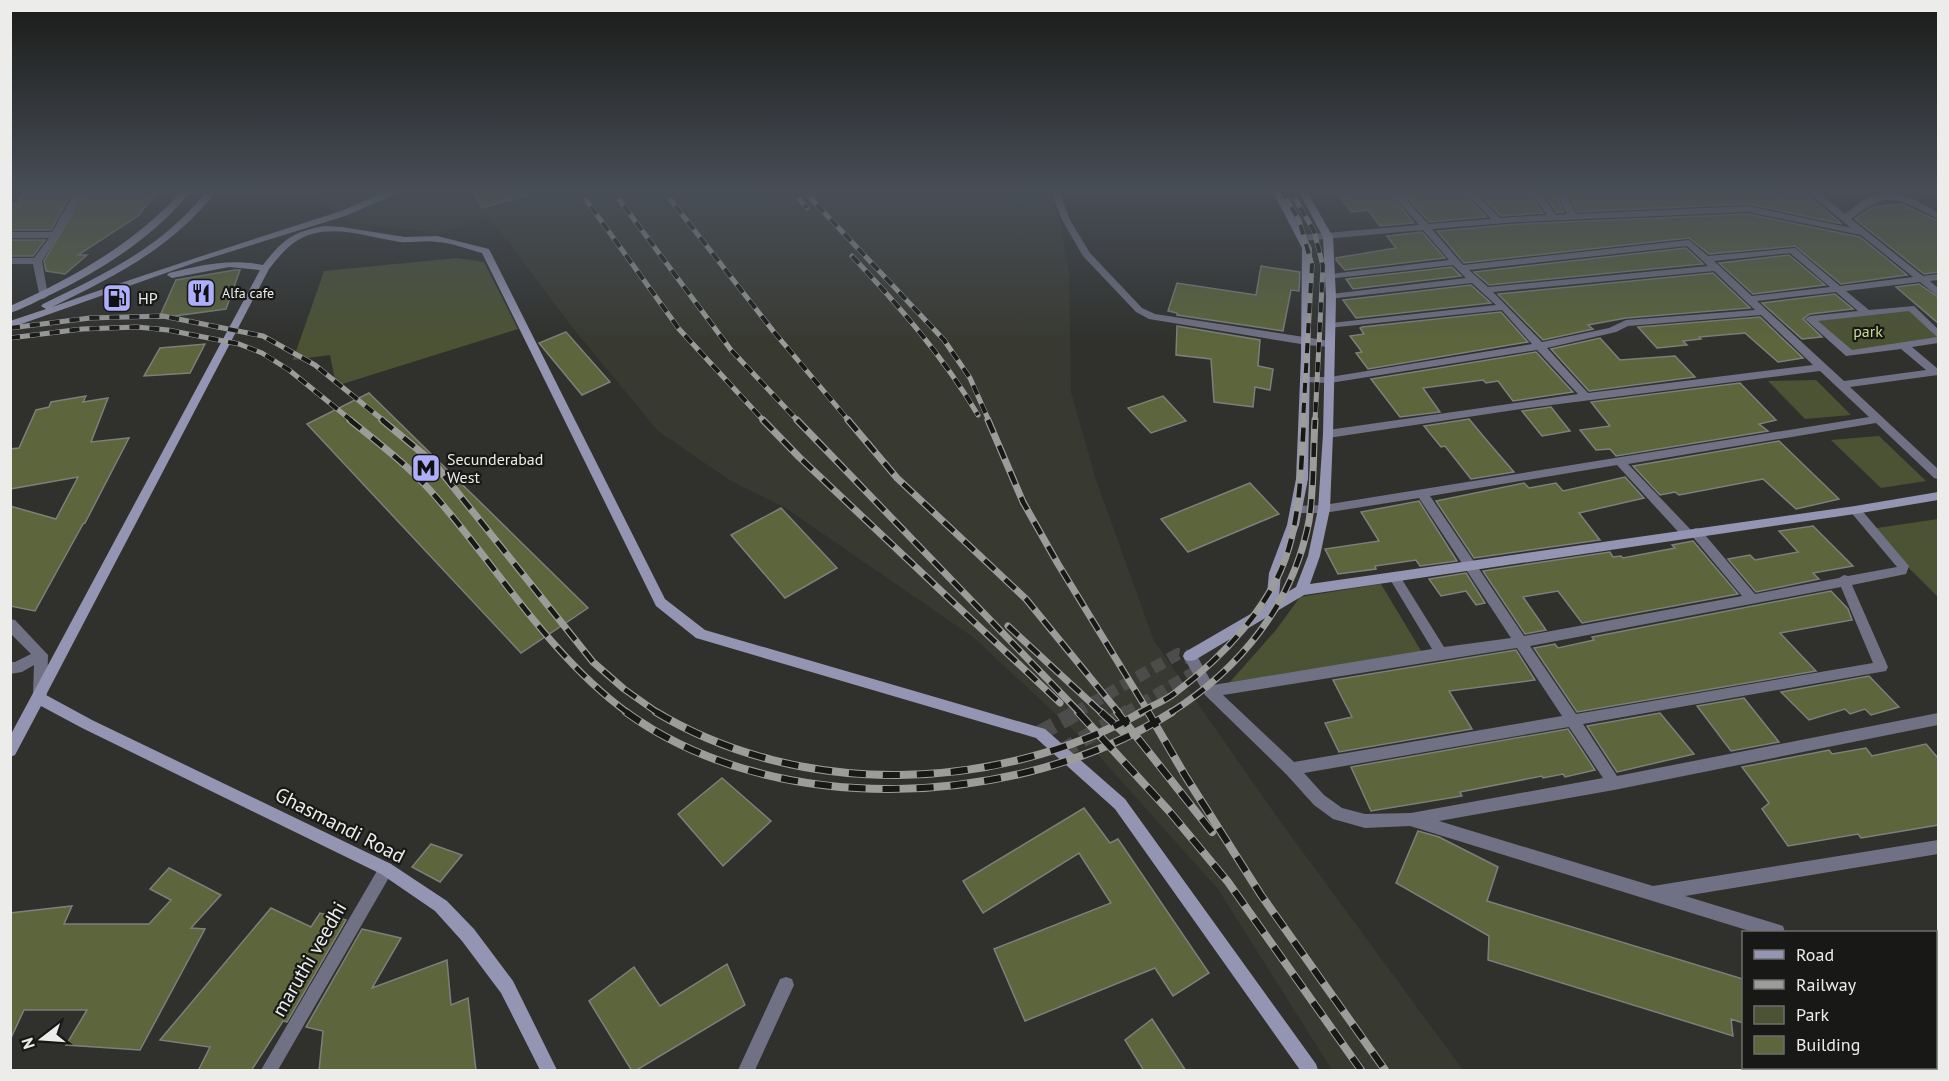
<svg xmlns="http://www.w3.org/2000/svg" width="1949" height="1081" font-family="'PT Sans',sans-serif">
  <rect width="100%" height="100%" fill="#30312d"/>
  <polygon fill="#383a31" points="310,190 1047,190 1060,221 1069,273 1071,392 1096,480 1154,641 1277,817 1463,1070 1332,1070 1218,889 1090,746 973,637 784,507 731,481 658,431 572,327 490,218 439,233 352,223"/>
  <g fill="#4c5334">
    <polygon points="457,258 484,262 518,329 336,386 330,355 293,360 324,271"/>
    <polygon points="1910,310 1938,338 1850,351 1815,321"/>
    <polygon points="1816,380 1851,415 1805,419 1768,381"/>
    <polygon points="1879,436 1926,481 1881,488 1831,440"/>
    <polygon points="1938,519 1938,597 1870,529"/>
    <polygon points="1381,584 1423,654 1230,682 1276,630 1300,597"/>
  </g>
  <g fill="#5c653b" stroke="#7e7f7b" stroke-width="1.5">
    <polygon points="26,190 73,190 51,230 10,230 10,210 20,206 18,201"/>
    <polygon points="86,190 159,190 138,216 78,255 87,255 65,274 46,271 44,261"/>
    <polygon points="472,190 528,190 528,195 482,208"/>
    <polygon points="1344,190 1387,190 1414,223 1380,226 1368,210 1352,212 1340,197 1348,196"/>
    <polygon points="1401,190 1461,190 1486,217 1429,222"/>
    <polygon points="1475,190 1500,192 1527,190 1543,213 1501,216"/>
    <polygon points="1541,190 1554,190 1564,212 1557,213"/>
    <polygon points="1567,190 1801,190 1842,224 1748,204 1577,212"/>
    <polygon points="1901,204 1938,221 1938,272 1924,274 1855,219 1873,207"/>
    <polygon points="1748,214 1860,237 1907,275 1841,284 1795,246 1709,254 1689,238 1464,263 1437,231 1518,224"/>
    <polygon points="1422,232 1445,258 1345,270 1336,260 1336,258 1396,248 1387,236"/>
    <polygon points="10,240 45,240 33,256 10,256"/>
    <polygon points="1686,248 1703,264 1489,285 1474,272"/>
    <polygon points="1789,255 1825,285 1753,294 1719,263"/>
    <polygon points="1261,266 1300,272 1299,291 1291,290 1283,331 1177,315 1177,313 1168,311 1177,283 1256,295"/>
    <polygon points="1452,267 1461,276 1353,289 1346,279"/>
    <polygon points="235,270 240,270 226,309 159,318 176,280"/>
    <polygon points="1713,273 1750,308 1626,318 1588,325 1593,329 1543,340 1498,294"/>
    <polygon points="1919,284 1938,297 1938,323 1896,287"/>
    <polygon points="1471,285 1491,303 1356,318 1343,300"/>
    <polygon points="1835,294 1853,309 1810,314 1803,319 1822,337 1802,339 1762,303"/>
    <polygon points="1501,312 1528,342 1368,369 1356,353 1362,352 1350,336 1364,334 1360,328 1362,327"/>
    <polygon points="1760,317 1803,358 1778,362 1745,333 1699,337 1701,339 1683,341 1687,345 1657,348 1638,327"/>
    <polygon points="1177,326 1260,340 1258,366 1273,369 1270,390 1255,387 1253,407 1214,402 1211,359 1176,355"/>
    <polygon points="566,332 610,382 582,395 539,343"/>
    <polygon points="1600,338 1620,360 1675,356 1695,377 1589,391 1551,349"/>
    <polygon points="205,344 190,373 144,376 160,348"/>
    <polygon points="1536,352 1573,392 1513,401 1498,381 1486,383 1483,380 1423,388 1440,412 1400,417 1371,379"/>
    <polygon points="1740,383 1776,420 1759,424 1768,431 1616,456 1610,449 1596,450 1580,430 1610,426 1591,402"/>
    <polygon points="369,393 588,608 521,653 307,424"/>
    <polygon points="86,396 83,402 108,398 91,442 129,438 85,523 83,524 35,611 10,606 10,506 56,519 78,477 10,489 10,449 19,448 36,410 49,407 51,402"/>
    <polygon points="1163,396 1186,421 1151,433 1128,408"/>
    <polygon points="1551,407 1570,431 1542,436 1522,411"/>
    <polygon points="1469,419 1489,443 1514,472 1471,479 1445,446 1441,447 1424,426"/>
    <polygon points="1779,441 1839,499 1796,509 1763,479 1679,495 1675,492 1660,495 1633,466"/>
    <polygon points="1625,477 1644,498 1579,513 1600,540 1474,558 1436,501 1524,483 1529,488 1556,483 1563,491"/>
    <polygon points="1250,483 1279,514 1188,552 1161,519"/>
    <polygon points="1419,501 1457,561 1420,566 1416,560 1375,566 1376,569 1338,574 1325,549 1379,541 1361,512"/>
    <polygon points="781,508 837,568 785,598 731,535"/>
    <polygon points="1813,526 1853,566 1813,573 1819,579 1756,592 1728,559 1750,555 1755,560 1798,552 1779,531"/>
    <polygon points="1693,541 1738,594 1582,623 1558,591 1523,597 1546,630 1525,634 1483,571 1610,552 1613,557 1621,556 1623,558 1675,548 1672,545"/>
    <polygon points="1466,573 1485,603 1476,605 1466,591 1441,596 1429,579"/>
    <polygon points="1831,591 1848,609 1852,620 1780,633 1816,671 1577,712 1534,648 1555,644 1558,648 1594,640 1592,637"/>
    <polygon points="1516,650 1535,680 1449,691 1472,729 1339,752 1325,723 1352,717 1333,680"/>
    <polygon points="1869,676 1899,707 1871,715 1865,709 1850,714 1845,709 1809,720 1781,692"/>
    <polygon points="1744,698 1779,742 1731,751 1697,706"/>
    <polygon points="1660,713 1694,754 1617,772 1587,726"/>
    <polygon points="1568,729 1595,770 1565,777 1563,774 1543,778 1542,776 1460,792 1462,796 1371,811 1351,767"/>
    <polygon points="1926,744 1938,758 1938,825 1861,838 1858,834 1788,846 1762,809 1769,803 1742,767 1829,750 1832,754 1866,748 1872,756"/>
    <polygon points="722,778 771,821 723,866 678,814"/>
    <polygon points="1084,808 1110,843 1118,839 1209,973 1173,996 1155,968 1025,1021 994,949 1111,903 1079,853 983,913 963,881"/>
    <polygon points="1418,831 1439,837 1498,867 1487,901 1743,979 1743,1023 1731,1019 1733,1036 1488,960 1489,936 1396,883"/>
    <polygon points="431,844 462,855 440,882 412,867"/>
    <polygon points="169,868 221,895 191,928 205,929 140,1050 66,1045 87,1010 24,1010 10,1040 10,913 72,906 64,924 149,924 171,900 150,889"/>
    <polygon points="271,908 311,927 320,913 346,920 287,1022 283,1021 251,1071 198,1071 210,1047 160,1040"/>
    <polygon points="362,929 401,938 372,988 447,960 451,1005 468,998 476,1071 319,1071 323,1031 306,1027"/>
    <polygon points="727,964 745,1005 635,1071 632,1071 589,1001 634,967 660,1006"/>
    <polygon points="1152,1019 1186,1071 1144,1071 1125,1040"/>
  </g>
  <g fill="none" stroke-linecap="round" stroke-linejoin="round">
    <polyline stroke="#4c4d4a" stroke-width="12" stroke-dasharray="12 6" stroke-linecap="butt" points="1075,713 1178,654 1190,656 1193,673 1126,713"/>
    <g stroke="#4c4d4a" stroke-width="16" stroke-dasharray="16 8" stroke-linecap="butt">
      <polyline points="1040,733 1078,712"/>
      <polyline points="1061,752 1129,712"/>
    </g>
    <g fill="#707184" fill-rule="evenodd">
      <polygon points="76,190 84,190 59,235 42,261 48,296 43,299 40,298 33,264 10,264 10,258 34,258 49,238 10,238 10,232 52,232"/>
      <polygon points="1051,190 1059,190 1070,220 1090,253 1142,308 1155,314 1330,341 1335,344 1330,347 1307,345 1149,319 1136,312 1083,256 1062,220"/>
      <path d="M1389 190H1398L1428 224 1491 219 1463 190H1472L1500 218 1547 215 1529 190H1538L1556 215 1567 214 1556 190H1564L1576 214 1748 206 1851 228 1805 190H1815L1845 214C1853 209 1860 201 1869 198 1893 188 1919 200 1938 213V219C1932 216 1927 213 1921 210 1888 193 1878 199 1851 219L1923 276 1938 274V280L1930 281 1938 288V295L1935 294 1920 282 1846 291 1869 310 1914 306 1938 329V343L1912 347 1938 369V375L1850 387 1938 469V479L1934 478 1876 423 1628 464 1691 530 1696 528 1700 529 1755 594 1839 578 1844 575 1848 576 1897 567 1849 510 1851 507H1859L1909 566 1906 574 1852 585 1888 667 1886 671 1583 724 1617 776 1938 713V725L1614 790 1439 821 1653 886 1938 840V854L1685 896 1777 924 1783 926 1785 932H1753L1410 826 1365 828 1333 819 1314 805 1286 774 1205 695 1183 656 1185 652 1190 651 1195 652 1213 685 1432 649 1388 576 1390 573H1398L1444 647 1511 638 1419 498 1324 513H1296L1292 512 1290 509 1292 506 1324 505 1869 417 1820 371 1521 409 1328 438 1324 437 1323 434 1324 431 1328 430 1578 394 1537 350 1330 383 1301 382 1300 380 1301 378 1305 377H1330L1532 344 1502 310 1328 328V324L1331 323 1496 305 1472 283 1328 299V295L1331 294 1466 278 1453 265 1327 279 1325 277 1330 274 1449 260 1423 230 1302 241 1297 238 1302 235 1419 225ZM1748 212 1861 235 1913 277 1840 286 1795 248 1708 256 1689 240 1463 265 1432 229 1518 222ZM1687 246 1708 266 1488 287 1469 270ZM1790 253 1830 287 1752 296 1714 261ZM1714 271 1755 310 1626 320 1609 328 1542 342 1493 292ZM1836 292 1858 311 1810 316 1805 319 1846 356 1901 349 1926 370 1844 381 1757 301ZM1909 311 1937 337 1852 350 1818 321ZM1761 315 1813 365 1588 393 1547 348 1616 332 1628 326ZM1617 465 1683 537 1687 538 1692 536 1742 596 1524 636 1430 496ZM1841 587 1873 663 1576 714 1530 646ZM1517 648 1562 716 1294 762 1223 695ZM1569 727 1603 778 1411 813 1365 814 1342 808 1324 795 1304 773Z"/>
      <polygon points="10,202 17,203 18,205 10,208"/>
      <polygon points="10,619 15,620 48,655 47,694 45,698 40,700 35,698 33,694 34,665 22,672 10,674 10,662 15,662 31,654 10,633"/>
      <polygon points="386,862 391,864 394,869 391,874 278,1070 261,1070 381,864"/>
      <rect x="1936" y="972" width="2" height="16"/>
      <polygon points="786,977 792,979 794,985 755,1070 738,1070 780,979"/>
    </g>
    <g fill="#9495b2" fill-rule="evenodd">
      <path d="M183 190H192C155 236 105 268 52 294 39 300 25 308 10 313V306C75 277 135 243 183 190Z"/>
      <path d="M208 190H217C174 247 115 276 52 307 145 274 238 244 332 214 356 207 380 190 405 190L345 216 194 263 10 328V321L46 309 41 306 43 304C108 272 161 248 208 190Z"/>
      <polygon points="1272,190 1280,190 1312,248 1308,479 1299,525 1281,573 1279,597 1296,587 1308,556 1318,509 1323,434 1326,297 1323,237 1298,190 1306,190 1333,237 1336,297 1333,434 1330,509 1320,556 1310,584 1855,506 1938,492 1938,500 1855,514 1304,595 1195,660 1190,661 1185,660 1183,656 1185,652 1266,605 1269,573 1287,525 1296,479 1301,356 1302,248"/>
      <path d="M325 226 342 227 405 237 437 236 489 249 665 599 705 630 1045 729 1125 799 1316 1064 1318 1070H1300L1115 809 1036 738 696 638 656 606 482 253C467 249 452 243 437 242 425 240 412 243 400 242 372 238 340 226 312 234 293 239 281 254 269 269L46 695 92 720 391 864 447 901 474 929 513 981 557 1070H540L501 993 462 941 435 911 381 874 82 728 41 706 15 755 10 757V736L260 270 229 267 172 278 167 275 169 273C200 265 230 258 263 265 282 240 294 231 325 226Z"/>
    </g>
    <g stroke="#9c9d9a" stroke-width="5">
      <g id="rail-far2">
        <polyline points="579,190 679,329 764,421"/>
        <polyline points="612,190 731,350 798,421"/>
        <polyline points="663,190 774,332 849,421"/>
        <polyline points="791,190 807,208"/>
        <polyline points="803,190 944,340 970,378 989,421"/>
        <polyline points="1281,190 1299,220 1312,265 1303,421"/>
        <polyline points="1290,190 1314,231 1323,266 1315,421"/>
        <path d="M852 256C899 306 943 356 978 415"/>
        <polyline points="10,328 90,318 163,316 263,336 315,365 384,421"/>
        <polyline points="10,338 82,329 137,327 168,330 239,344 262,353 289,370 352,421"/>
      </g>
    </g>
    <g stroke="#9c9d9a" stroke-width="7">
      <g id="rail-far1">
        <path d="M350 420C377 442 405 463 429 489 495 563 547 654 628 713"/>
        <polyline points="382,420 434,463 593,662 624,689 658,713"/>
        <polyline points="763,420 799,457 1060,703"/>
        <polyline points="797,420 1080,713"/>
        <polyline points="848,420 897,478 1026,599 1119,713"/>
        <polyline points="988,420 1023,502 1058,564 1149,713"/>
        <polyline points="1008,626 1102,713"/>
        <path d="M1139 713C1151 706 1165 701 1175 693 1222 658 1273 605 1289 547 1301 506 1301 462 1304 420"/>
        <path d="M1170 713C1240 669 1293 604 1309 521 1314 489 1313 453 1315 420"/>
      </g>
    </g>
    <g stroke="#9c9d9a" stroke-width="8">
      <g id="rail">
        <path d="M626 712C776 821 1020 808 1172 712"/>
        <path d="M656 712C801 799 996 793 1142 712"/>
        <polyline points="1078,712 1169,811 1228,882 1361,1070"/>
        <polyline points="1101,712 1123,732"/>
        <polyline points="1117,712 1212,832"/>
        <polyline points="1148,712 1186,777 1261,895 1385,1070"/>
      </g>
    </g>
    <use href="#rail-far2" stroke="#181917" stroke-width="4" stroke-dasharray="10" stroke-linecap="butt"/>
    <use href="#rail-far1" stroke="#181917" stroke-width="4.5" stroke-dasharray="14" stroke-linecap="butt"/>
    <use href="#rail" stroke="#181917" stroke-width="6" stroke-dasharray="17" stroke-linecap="butt"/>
  </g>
  <linearGradient id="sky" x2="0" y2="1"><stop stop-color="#1a1b19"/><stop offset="0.56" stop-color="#484e57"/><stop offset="1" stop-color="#484e57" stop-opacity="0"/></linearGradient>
  <rect width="1949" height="342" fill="url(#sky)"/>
  <defs>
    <g id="restaurant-square" transform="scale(1.5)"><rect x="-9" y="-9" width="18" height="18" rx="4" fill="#aeaefa" stroke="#181917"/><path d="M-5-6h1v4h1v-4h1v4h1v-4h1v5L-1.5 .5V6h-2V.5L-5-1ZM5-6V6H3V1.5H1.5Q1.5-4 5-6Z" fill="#111"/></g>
    <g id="fuel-square" transform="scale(1.5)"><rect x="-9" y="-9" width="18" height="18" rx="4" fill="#aeaefa" stroke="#181917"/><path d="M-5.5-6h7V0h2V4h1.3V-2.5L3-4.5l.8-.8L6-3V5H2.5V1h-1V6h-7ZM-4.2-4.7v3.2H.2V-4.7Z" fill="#111"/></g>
    <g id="metro-square" transform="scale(1.5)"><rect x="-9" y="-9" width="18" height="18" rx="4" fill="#aeaefa" stroke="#181917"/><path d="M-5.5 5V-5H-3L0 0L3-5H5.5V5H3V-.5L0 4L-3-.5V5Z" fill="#111"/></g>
  </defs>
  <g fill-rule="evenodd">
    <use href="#restaurant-square" x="201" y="293"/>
    <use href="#fuel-square" x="117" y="298"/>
    <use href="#metro-square" x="426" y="468"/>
  </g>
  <g text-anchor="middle" stroke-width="4.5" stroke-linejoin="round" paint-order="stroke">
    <g font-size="14" fill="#ecedeb" stroke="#181917" text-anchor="start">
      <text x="222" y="298">Alfa cafe</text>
    </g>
    <g font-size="16" fill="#ecedeb" stroke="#181917" text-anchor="start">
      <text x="138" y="304">HP</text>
      <text x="447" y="465">Secunderabad<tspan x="447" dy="18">West</tspan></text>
    </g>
    <g font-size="16" fill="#cada94" stroke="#181917">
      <text x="1868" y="337">park</text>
    </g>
    <g font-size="20" fill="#ecedeb" stroke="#181917">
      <text transform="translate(340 825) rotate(27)" y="7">Ghasmandi Road</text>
      <text transform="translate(309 959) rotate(-60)" y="7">maruthi veedhi</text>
    </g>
  </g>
  <rect width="1949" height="1081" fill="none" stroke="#ecedeb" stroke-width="24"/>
  <rect x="1742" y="931" width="195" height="138" fill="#181917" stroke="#6d6e6c" stroke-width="1.5"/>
  <rect x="1754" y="950" width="30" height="9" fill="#9495b2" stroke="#6d6e6c" stroke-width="1.5"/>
  <text x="1796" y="961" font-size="18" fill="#ecedeb">Road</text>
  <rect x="1754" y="980" width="30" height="9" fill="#9c9d9a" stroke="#6d6e6c" stroke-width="1.5"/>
  <text x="1796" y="991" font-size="18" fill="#ecedeb">Railway</text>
  <rect x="1754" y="1006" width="30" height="18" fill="#4c5334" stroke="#6d6e6c" stroke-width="1.5"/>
  <text x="1796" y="1021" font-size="18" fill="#ecedeb">Park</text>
  <rect x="1754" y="1036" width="30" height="18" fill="#5c653b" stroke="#6d6e6c" stroke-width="1.5"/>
  <text x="1796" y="1051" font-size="18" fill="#ecedeb">Building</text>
  <g transform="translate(42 1039) rotate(253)" stroke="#181917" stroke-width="4.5" paint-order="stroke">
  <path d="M0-4.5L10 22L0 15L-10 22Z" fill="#ecedeb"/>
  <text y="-9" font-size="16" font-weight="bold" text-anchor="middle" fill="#ecedeb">N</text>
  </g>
</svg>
